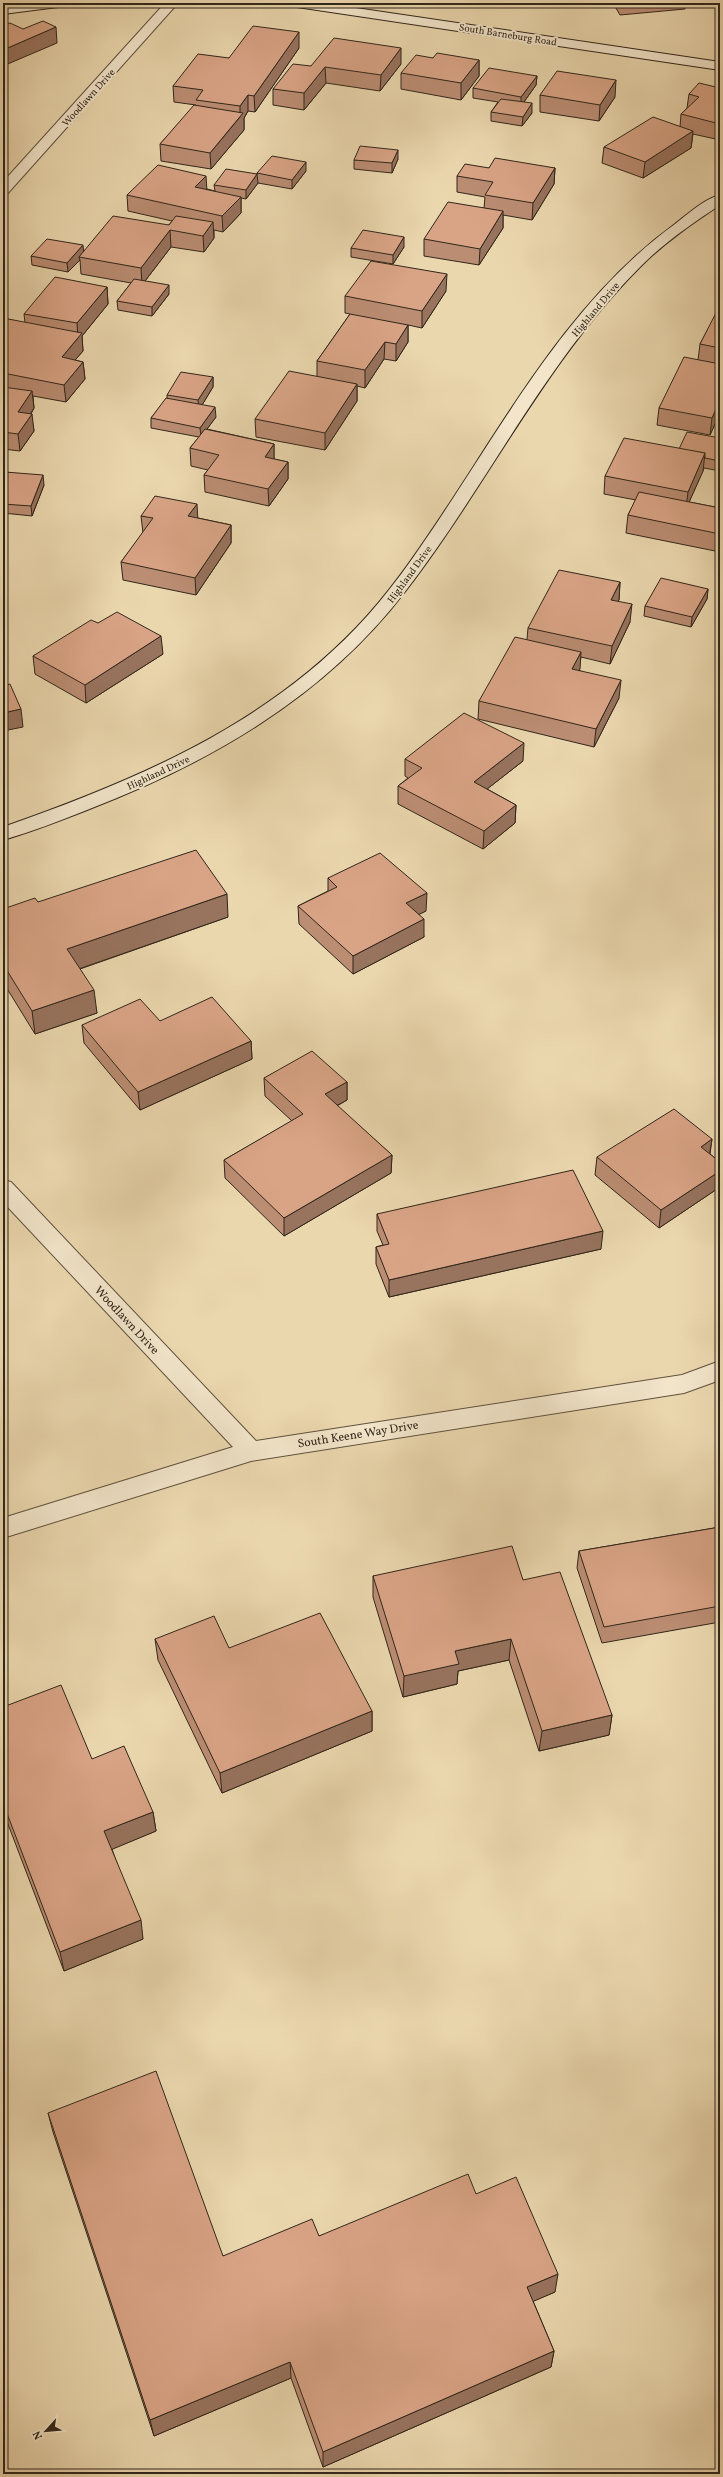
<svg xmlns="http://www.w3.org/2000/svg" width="723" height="2477" font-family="Vollkorn,serif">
  <rect width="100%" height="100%" fill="#ebd7ae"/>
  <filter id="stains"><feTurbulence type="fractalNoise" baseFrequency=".005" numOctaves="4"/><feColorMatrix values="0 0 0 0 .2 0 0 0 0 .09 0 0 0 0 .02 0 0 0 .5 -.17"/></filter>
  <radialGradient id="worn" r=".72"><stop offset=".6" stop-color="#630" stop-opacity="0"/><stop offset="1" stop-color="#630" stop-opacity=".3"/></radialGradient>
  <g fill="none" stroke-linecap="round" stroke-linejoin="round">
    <g stroke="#5f523f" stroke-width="2">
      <g id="street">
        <polygon points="165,3 178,3 8,193 3,194 3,182"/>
        <polygon points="3,1180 11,1182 256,1441 682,1375 720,1361 720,1380 684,1393 251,1461 3,1538 3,1518 233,1447 3,1202"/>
      </g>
    </g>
    <g stroke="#30261a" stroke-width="2">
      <g id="secondary">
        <polygon points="29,3 64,3 58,7 3,14 3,6"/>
        <polygon points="291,3 322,3 720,62 720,70 297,7"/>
        <path d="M720 195V205C693 223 665 242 642 265 545 361 487 486 404 593 323 698 209 763 87 810 59 821 31 832 3 840V827C132 782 260 728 356 628 389 594 416 554 442 515 510 413 573 298 675 224 688 214 704 199 720 195Z"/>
      </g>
    </g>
    <use href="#street" fill="#f2e5ca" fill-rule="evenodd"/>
    <use href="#secondary" fill="#f2e5ca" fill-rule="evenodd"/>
  </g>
  <g fill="#bb8d73" stroke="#30261a">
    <polygon points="595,3 685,3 685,9 620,15 613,3 596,4"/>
    <polygon points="299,48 255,112 248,111 244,118 244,130 211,169 161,161 160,144 196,105 174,102 173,86 229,58"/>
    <polygon points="433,58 479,60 479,76 461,100 401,89 401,73"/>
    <polygon points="401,64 380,91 326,83 304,110 273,105 273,89 311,66"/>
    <polygon points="537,76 536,85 524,102 532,113 522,126 491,121 491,112 498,102 473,98 473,88"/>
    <polygon points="720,88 720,140 693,134 691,148 643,178 602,163 604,147 680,127 681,114 687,108 689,94"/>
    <polygon points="540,95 615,97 599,121 540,112"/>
    <polygon points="398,159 392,173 354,169 354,160"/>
    <polygon points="489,168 555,168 554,184 532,220 503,215 503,228 479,265 424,256 424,239 484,208 485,197 457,192 457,176"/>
    <polygon points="306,171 292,189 258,183 246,199 241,198 241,213 223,232 214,230 214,238 204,252 171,247 145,281 169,294 152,316 118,310 117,301 131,283 81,274 80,260 68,272 32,265 31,256 84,252 169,225 172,221 128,211 127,195 207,189 215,191 214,185 257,174 257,173"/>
    <polygon points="404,247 393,264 351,257 351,248"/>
    <polygon points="107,287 108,304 82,336 83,351 75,360 83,362 85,379 66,402 33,396 34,408 31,414 34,431 20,451 3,449 3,318 25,323 24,314"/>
    <polygon points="446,291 422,328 408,325 408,342 396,361 384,359 365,388 357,386 357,401 325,450 256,437 255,419 317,377 317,361 350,314 345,313 345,296"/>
    <polygon points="720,307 720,413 710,435 657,425 659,408 698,360 700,344"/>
    <polygon points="213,377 213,387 202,405 216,417 207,429 274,444 274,459 288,462 288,479 269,506 205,492 204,475 208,470 191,466 190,448 199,437 151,428 151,418 167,398 167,395"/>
    <polygon points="720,438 720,471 704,468 703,471 689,502 720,508 720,552 626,533 628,515 636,500 604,494 605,476 679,449"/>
    <polygon points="3,476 44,485 32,516 3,513"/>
    <polygon points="141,516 198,518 231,525 231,543 196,595 123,580 121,562 143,533"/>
    <polygon points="620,582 619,600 618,601 630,622 610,664 581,657 579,670 619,698 594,747 478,719 479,701 527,639 528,628"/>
    <polygon points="708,589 707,599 691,627 644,616 645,606"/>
    <polygon points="98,623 163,654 86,703 35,674 33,656"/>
    <polygon points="405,759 523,761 487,789 516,805 515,823 483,849 398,804 398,786 408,778 405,776"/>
    <polygon points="328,878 426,911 419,914 424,937 353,974 299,924 298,906 328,891"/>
    <polygon points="38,902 228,917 80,969 97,1013 35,1034 3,982 3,909"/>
    <polygon points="160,1021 251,1041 252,1059 140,1110 84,1043 82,1025"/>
    <polygon points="264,1078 347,1082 347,1100 337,1106 392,1155 391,1173 284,1236 225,1178 224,1160 292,1121 265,1096"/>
    <polygon points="712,1139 710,1154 720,1162 720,1187 659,1228 595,1175 597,1157"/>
    <polygon points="377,1214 601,1249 389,1297 376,1264 376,1247 383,1245 377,1231"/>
    <polygon points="720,1527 720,1622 602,1643 577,1568 579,1551"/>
    <polygon points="373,1576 523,1580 612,1715 609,1735 539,1751 509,1660 458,1671 457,1684 403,1697 373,1597"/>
    <polygon points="155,1639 229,1648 372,1711 372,1731 222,1793 158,1660"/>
    <polygon points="3,1707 92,1759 153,1812 156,1831 112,1849 143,1939 64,1971 3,1811"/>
    <polygon points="48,2113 223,2256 319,2236 476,2194 555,2292 533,2301 554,2351 551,2367 323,2467 291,2378 154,2436 53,2132"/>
  </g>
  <g fill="#98735e" stroke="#30261a">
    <polygon points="56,27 57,43 3,66 3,50"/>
    <polygon points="299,32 299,48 255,112 254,96"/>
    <polygon points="401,48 401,64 380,91 381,75"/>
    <polygon points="479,60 479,76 461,100 461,83"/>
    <polygon points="325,67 326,83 304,110 304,93"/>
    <polygon points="537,76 536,85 521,106 521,97"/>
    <polygon points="616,80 615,97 599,121 600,105"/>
    <polygon points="248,95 248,111 244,118 244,130 211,169 210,153 240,117 240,106"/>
    <polygon points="532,103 532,113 522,126 523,117"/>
    <polygon points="693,131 691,148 643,178 645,162"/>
    <polygon points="398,150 398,159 392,173 392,163"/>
    <polygon points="306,162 306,171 292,189 292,180"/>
    <polygon points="555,168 554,184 532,220 533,203"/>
    <polygon points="257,174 258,183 246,199 246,190"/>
    <polygon points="206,176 207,192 195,187"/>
    <polygon points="241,197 241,213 223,232 222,216"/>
    <polygon points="503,211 503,228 479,265 480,249"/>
    <polygon points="213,222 214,238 204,252 203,236"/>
    <polygon points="170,230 171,247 142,285 141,268"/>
    <polygon points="404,237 404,247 393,264 393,255"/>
    <polygon points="83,245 84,255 79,257 80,260 68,272 67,263"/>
    <polygon points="447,274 446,291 422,328 422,311"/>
    <polygon points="169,285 169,294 152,316 152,307"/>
    <polygon points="107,287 108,304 82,336 83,351 63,374 62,357 78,338 77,323"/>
    <polygon points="408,325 408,342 396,361 396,344"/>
    <polygon points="385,342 384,359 365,388 365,370"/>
    <polygon points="83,362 85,379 66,402 64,385"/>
    <polygon points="213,377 213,387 199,410 198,400"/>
    <polygon points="357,384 357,401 325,450 325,433"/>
    <polygon points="32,391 34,408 20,429 18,412"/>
    <polygon points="720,400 720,413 710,435 712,418"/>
    <polygon points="215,407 216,417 201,437 200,428"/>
    <polygon points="32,414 34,431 20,451 18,434"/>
    <polygon points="274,444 274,461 265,457"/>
    <polygon points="705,453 703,471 686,509 688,492"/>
    <polygon points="288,462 288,479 269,506 268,489"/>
    <polygon points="43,475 44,485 32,516 31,506"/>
    <polygon points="197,504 198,522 188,516"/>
    <polygon points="231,525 231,543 196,595 195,578"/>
    <polygon points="620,582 619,600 610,618 611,600"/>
    <polygon points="708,589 707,599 691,627 692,617"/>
    <polygon points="632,604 630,622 610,664 612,646"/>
    <polygon points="161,636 163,654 86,703 85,685"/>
    <polygon points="581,652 580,669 571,686 572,669"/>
    <polygon points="621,680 619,698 594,747 596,729"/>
    <polygon points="21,709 23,727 3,731 3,713"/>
    <polygon points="524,743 523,761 473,800 474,782"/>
    <polygon points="516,805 515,823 483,849 484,831"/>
    <polygon points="427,893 426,911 406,921 406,903"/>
    <polygon points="227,894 228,917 70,972 67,949"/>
    <polygon points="424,919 424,937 353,974 353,956"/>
    <polygon points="94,990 97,1013 35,1034 32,1011"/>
    <polygon points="251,1041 252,1059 140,1110 138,1092"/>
    <polygon points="347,1082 347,1100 325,1112 325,1094"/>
    <polygon points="712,1139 709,1157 701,1147"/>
    <polygon points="392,1155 391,1173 284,1236 284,1218"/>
    <polygon points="720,1171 720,1187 659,1228 661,1210"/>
    <polygon points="603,1231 601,1249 389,1297 389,1280"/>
    <polygon points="511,1639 509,1660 458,1671 457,1684 403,1697 404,1676 455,1651"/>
    <polygon points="372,1711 372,1731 222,1793 220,1773"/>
    <polygon points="612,1715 609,1735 539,1751 542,1731"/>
    <polygon points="153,1812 156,1831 108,1851 104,1831"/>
    <polygon points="141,1920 143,1939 64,1971 60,1952"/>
    <polygon points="558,2274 555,2292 525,2305 527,2287"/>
    <polygon points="554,2351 551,2367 323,2467 323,2452"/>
    <polygon points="290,2362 291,2378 154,2436 150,2420"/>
  </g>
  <g fill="#d9a486" stroke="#30261a">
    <polygon points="43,21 56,27 3,50 3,26 10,23 23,29"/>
    <polygon points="253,26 299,32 254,96 248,95 240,106 196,100 203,90 173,86 198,54 229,58"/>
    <polygon points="334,38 401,48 381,75 325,67 304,93 273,89 293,64 311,66"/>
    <polygon points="437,53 479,60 461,83 401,73 416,55 433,58"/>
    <polygon points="489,68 537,76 521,97 473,88"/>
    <polygon points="557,71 616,80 600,105 540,95"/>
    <polygon points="699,83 720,88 720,124 681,114 699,97 689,94"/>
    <polygon points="501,99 532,103 523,117 491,112"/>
    <polygon points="194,105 243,113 210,153 160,144"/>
    <polygon points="653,117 693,131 645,162 604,147"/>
    <polygon points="360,146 398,150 392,163 354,160"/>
    <polygon points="272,156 306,162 292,180 257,173"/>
    <polygon points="495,158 555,168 533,203 485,195 493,182 457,176 465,164 489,168"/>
    <polygon points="158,165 206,176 195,187 241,197 222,216 127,195"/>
    <polygon points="226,169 257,174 246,190 214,185"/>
    <polygon points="448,202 503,211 480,249 424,239"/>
    <polygon points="113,216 169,225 176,216 213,222 203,236 170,230 141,268 79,257"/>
    <polygon points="363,230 404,237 393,255 351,248"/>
    <polygon points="47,239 83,245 67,263 31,256"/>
    <polygon points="371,261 447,274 422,311 345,296"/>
    <polygon points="55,277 107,287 77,323 24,314"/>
    <polygon points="134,279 169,285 152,307 117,301"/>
    <polygon points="719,307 720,307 720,348 700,344"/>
    <polygon points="350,314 408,325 396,344 385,342 365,370 317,361"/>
    <polygon points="3,318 82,333 62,357 83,362 64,385 3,373"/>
    <polygon points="684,357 720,364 720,400 712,418 659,408"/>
    <polygon points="289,371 357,384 325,433 255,419"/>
    <polygon points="181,372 213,377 198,400 167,395"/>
    <polygon points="3,387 32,391 18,412 32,414 18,434 3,432"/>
    <polygon points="166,398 215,407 200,428 151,418"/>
    <polygon points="205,429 274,444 265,457 288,462 268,489 204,475 219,455 190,448"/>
    <polygon points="687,432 720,438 720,461 705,458 705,453 679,449"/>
    <polygon points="624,438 705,453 688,492 605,476"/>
    <polygon points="5,472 43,475 31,506 3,504 3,476"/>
    <polygon points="639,492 720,508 720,534 628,515"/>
    <polygon points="155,496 197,504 188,516 231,525 195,578 121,562 153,518 141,516"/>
    <polygon points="559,570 620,582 611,600 632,604 612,646 528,628"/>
    <polygon points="661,578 708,589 692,617 645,606"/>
    <polygon points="117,612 161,636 85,685 33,656 91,620 98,623"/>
    <polygon points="515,637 581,652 572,669 621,680 596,729 479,701"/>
    <polygon points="10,684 21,709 3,713 3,686"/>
    <polygon points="464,713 524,743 474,782 516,805 484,831 398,786 422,768 405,759"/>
    <polygon points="196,850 227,894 67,949 94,990 32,1011 3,964 3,909 35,898 38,902"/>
    <polygon points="380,853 427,893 406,903 424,919 353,956 298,906 337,887 328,878"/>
    <polygon points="212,997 251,1041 138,1092 82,1025 140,999 160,1021"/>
    <polygon points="312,1051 347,1082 325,1094 392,1155 284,1218 224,1160 303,1114 264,1078"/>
    <polygon points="674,1109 712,1139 701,1147 720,1162 720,1171 661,1210 597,1157"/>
    <polygon points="573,1170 603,1231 389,1280 376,1247 389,1244 377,1214"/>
    <polygon points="720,1527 720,1606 604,1627 579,1551"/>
    <polygon points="512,1546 523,1580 560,1572 612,1715 542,1731 511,1639 455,1651 459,1664 404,1676 373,1576"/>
    <polygon points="320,1613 372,1711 220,1773 155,1639 214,1616 229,1648"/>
    <polygon points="61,1685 92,1759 124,1746 153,1812 104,1831 141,1920 60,1952 3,1803 3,1707"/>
    <polygon points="156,2071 223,2256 312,2219 319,2236 468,2174 476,2194 516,2177 558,2274 527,2287 554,2351 323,2452 290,2362 150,2420 48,2113"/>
  </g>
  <g text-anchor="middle" stroke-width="4" stroke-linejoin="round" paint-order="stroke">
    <g font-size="10" fill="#30261a" stroke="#f2e5ca">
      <text transform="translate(508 34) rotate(9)" y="4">South Barneburg Road</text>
      <text transform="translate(88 97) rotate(-48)" y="4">Woodlawn Drive</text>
      <text transform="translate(595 309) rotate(-50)" y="4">Highland Drive</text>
      <text transform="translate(409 574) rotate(-54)" y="4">Highland Drive</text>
      <text transform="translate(158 772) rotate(-25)" y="4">Highland Drive</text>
    </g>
    <g font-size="12" fill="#30261a" stroke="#f2e5ca">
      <text transform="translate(127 1320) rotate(47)" y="4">Woodlawn Drive</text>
      <text transform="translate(358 1434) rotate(-9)" y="4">South Keene Way Drive</text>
    </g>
  </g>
  <rect width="723" height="2477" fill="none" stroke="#ebd7ae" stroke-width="16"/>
  <rect x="4" y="4" width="715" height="2469" fill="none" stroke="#30261a" stroke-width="2"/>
  <rect x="8" y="8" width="707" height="2461" fill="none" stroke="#30261a"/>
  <g transform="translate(46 2431) rotate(243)" stroke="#f2e5ca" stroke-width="3" paint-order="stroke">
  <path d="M0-3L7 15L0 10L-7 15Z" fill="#30261a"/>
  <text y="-6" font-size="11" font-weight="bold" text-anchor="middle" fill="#30261a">N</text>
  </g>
  <rect width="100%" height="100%" filter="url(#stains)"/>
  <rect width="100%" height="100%" fill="url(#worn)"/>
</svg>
